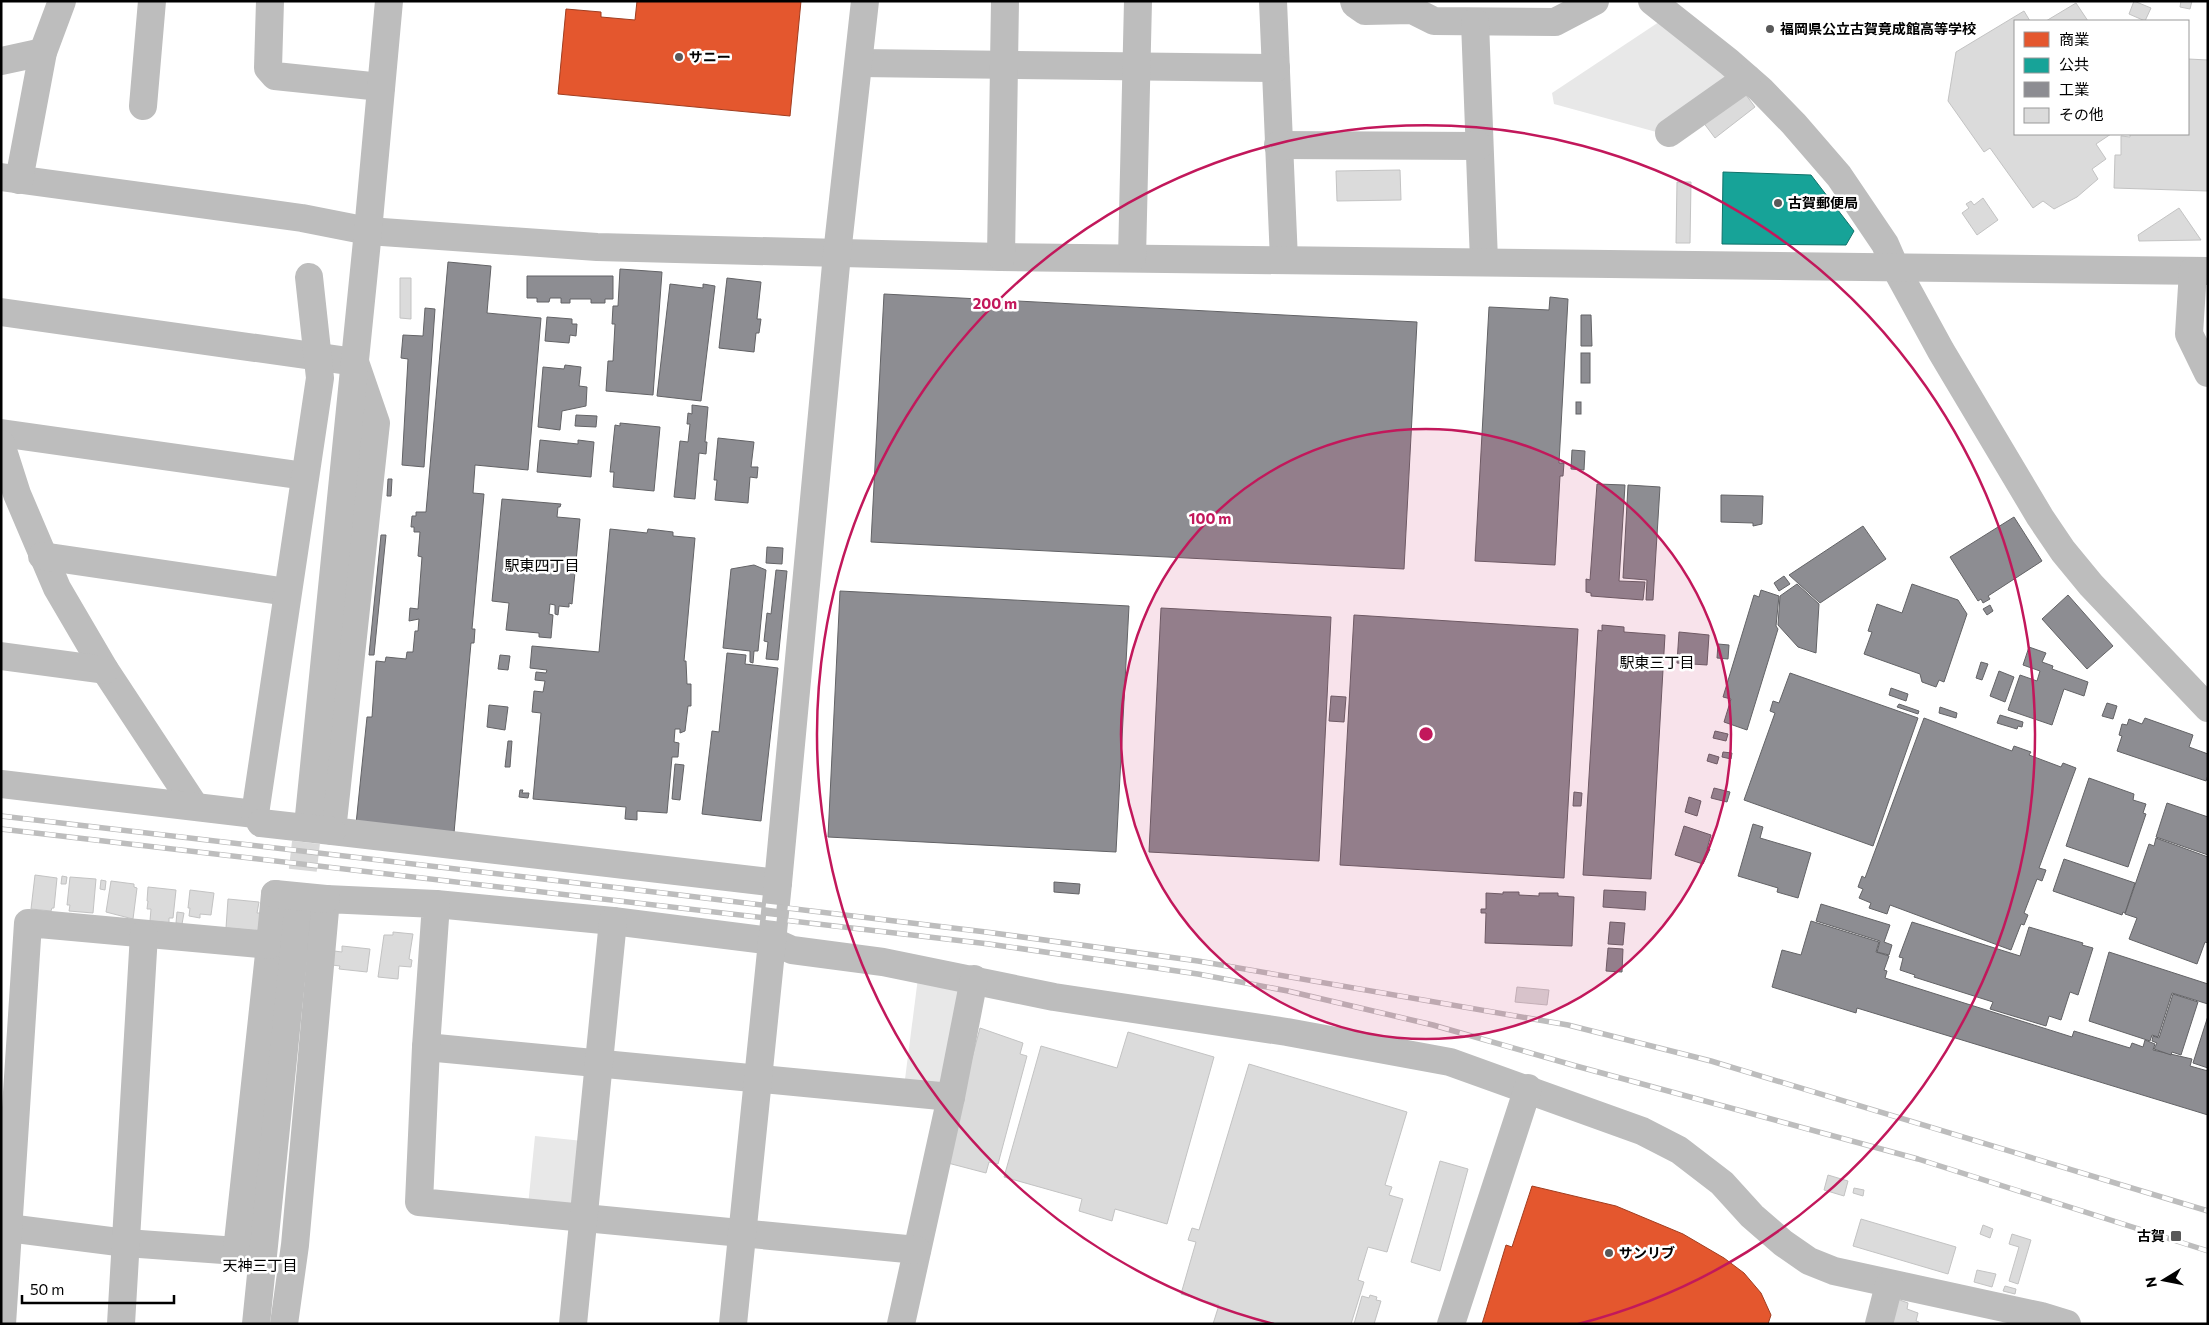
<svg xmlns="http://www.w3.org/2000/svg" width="2209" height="1325" font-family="Commissioner,'Noto Sans JP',sans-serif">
  <rect width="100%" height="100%" fill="#fff"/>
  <g fill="#e8e8e8">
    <polygon points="1662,20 1735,80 1660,133 1554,104 1552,93"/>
    <polygon points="918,978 960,985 944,1088 904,1087"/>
    <polygon points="535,1136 583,1141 576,1211 528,1206"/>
  </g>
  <g fill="#e4572e" stroke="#a03d20">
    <polygon points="637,1 801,1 790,116 558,94 566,9 601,12 601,17 635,20"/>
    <polygon points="1532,1186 1616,1206 1683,1234 1724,1258 1744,1273 1761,1293 1771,1315 1768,1324 1482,1324 1506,1245 1512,1247"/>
  </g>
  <polygon fill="#17a398" stroke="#10726a" points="1723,172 1811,175 1854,231 1846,245 1722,244"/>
  <g fill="#8d8d92" stroke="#636366">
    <polygon points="448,262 491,266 487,313 541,318 528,470 475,465 473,493 484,494 472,629 475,629 474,643 471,643 454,833 356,824 367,717 372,717 376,661 385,662 386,657 406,659 407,652 413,652 415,631 418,631 419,619 409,621 410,608 418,609 422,557 418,556 420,532 414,532 414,527 411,527 412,516 416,516 416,512 426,512"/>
    <polygon points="620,269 662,272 653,395 606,391 608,361 613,361 615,324 612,324 613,306 618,306"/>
    <polygon points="527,276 613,276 613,299 605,299 605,303 591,303 591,299 570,299 570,303 561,303 561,298 550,298 549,302 537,302 537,298 527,298"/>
    <polygon points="727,278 761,282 757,319 761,319 759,333 756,333 754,352 719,348"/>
    <polygon points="670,284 703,288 703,284 715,286 701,401 657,396"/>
    <polygon points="884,294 1417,322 1404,569 871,542"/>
    <polygon points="1550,297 1568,299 1559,463 1564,463 1563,476 1560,476 1555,565 1475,561 1489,307 1549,310"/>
    <polygon points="425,308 435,309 424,467 402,465 408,359 401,358 403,335 423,336"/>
    <polygon points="1581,315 1591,315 1592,346 1581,346"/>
    <polygon points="547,317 572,319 572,324 577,324 576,336 570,335 569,343 545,341"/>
    <rect x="1581" y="353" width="9" height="30"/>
    <polygon points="565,365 581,367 579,386 587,387 586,406 562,411 560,430 538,427 543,367 564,369"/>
    <rect x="1576" y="402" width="5" height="12"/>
    <polygon points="692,405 708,407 705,442 707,442 706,454 699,453 695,499 674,497 680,441 688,442 690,424 687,424 688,413 692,414"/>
    <polygon points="576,415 597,416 596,427 575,426"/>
    <polygon points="620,423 660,427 654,491 613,487 614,472 610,472 615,425 620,426"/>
    <polygon points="718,438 754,442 751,467 758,467 757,478 750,477 748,503 715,500 717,480 714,480"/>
    <polygon points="540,440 578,444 578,440 594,442 591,477 537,472"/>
    <polygon points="1572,450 1585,451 1584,470 1571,469"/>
    <polygon points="388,479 392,479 391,496 387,496"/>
    <polygon points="1597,484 1625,485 1619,581 1645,582 1643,600 1591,596 1591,593 1586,592 1586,579 1590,580"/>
    <polygon points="1628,485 1660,487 1653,600 1646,600 1647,580 1623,578"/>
    <polygon points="1721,495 1763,496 1762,524 1753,526 1753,523 1721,522"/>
    <polygon points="502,499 561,504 560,507 558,507 557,517 580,519 572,604 569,603 569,607 559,606 558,615 555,614 555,605 550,604 549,614 553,615 551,638 539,637 539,633 506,630 509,603 492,601"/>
    <polygon points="2014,517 2042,561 1988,596 1990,599 1983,603 1981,599 1978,601 1950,557"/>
    <polygon points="1863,526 1886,559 1820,603 1789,575"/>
    <polygon points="610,529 647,533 648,529 673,532 673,536 695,538 684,661 686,661 687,684 691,684 691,706 688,706 685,731 680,733 680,729 675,729 674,742 679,743 678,757 672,757 667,813 637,811 637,820 625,819 626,807 533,799 541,713 532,712 534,691 543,692 545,681 535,680 536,672 546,673 547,670 530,668 532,646 599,652"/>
    <polygon points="381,535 386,535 374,655 369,655"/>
    <polygon points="767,547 783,548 782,564 766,563"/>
    <polygon points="754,565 766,570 758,651 754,651 753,663 750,662 750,651 723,648 731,569"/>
    <polygon points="776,570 787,571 778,660 766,659 768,642 764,641 767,613 771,614"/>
    <polygon points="1784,576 1790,584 1779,591 1774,583"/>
    <polygon points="1797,584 1819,604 1816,653 1798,647 1778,625 1780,596"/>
    <polygon points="1912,584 1958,600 1967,614 1944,682 1939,680 1936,687 1922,682 1920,674 1864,654 1872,632 1868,631 1877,604 1902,613"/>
    <polygon points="1761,590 1779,596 1776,626 1778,629 1747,730 1724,722 1731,699 1723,697 1754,595 1759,597"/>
    <polygon points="840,591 1129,606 1116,852 828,837"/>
    <polygon points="2068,595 2113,646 2087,669 2042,619"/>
    <polygon points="1990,605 1993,611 1987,615 1983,609"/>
    <polygon points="1161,608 1331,617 1319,861 1149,852"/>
    <polygon points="1354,615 1578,629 1564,878 1340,865"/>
    <polygon points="1602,625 1624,627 1624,632 1665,635 1651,879 1583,875 1598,630 1602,631"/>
    <polygon points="1679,632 1709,635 1707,665 1677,663"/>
    <polygon points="1718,644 1729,645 1728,659 1717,658"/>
    <polygon points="2029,647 2046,653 2042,662 2053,666 2052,669 2088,682 2084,696 2064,689 2052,725 2008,710 2020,675 2037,681 2040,671 2023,665"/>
    <polygon points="727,653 746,655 745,664 778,668 761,821 702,814 712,731 719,732"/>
    <polygon points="500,655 510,656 508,670 498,669"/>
    <polygon points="1981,662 1988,664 1982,680 1976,678"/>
    <polygon points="1999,671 2014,677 2005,702 1990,696"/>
    <polygon points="1790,673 1918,718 1873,846 1744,800 1775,713 1770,711 1773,701 1779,703"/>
    <polygon points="1891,688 1908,694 1906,701 1889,695"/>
    <polygon points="1331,696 1346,697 1344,722 1329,721"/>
    <polygon points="2107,703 2117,706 2113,719 2102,716"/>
    <polygon points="1899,704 1919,711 1918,714 1897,707"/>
    <polygon points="489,705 508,707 505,730 487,727"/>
    <polygon points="1940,707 1957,713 1956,718 1939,713"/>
    <polygon points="2000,715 2023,722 2022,727 2018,726 2017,729 1997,723"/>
    <polygon points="1924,718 2012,751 2014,746 2031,752 2029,755 2061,767 2063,763 2076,768 2039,868 2046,870 2042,881 2037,879 2024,913 2028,915 2024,925 2021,924 2011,950 1890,905 1887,914 1869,908 1871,903 1859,898 1863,889 1858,887 1862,876 1865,878"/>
    <polygon points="2145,718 2193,735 2189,747 2208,754 2208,775 2206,781 2117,751 2122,736 2119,735 2122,724 2127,725 2129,719 2142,724"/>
    <polygon points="1715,731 1728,734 1726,741 1713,738"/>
    <polygon points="508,741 512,741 510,767 505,767"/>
    <polygon points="1723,752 1732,753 1731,759 1722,757"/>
    <polygon points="1709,754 1719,757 1717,764 1707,761"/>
    <polygon points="675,764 684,765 680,800 672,799"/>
    <polygon points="2089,778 2134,794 2133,800 2146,804 2143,813 2146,814 2128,867 2066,846"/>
    <polygon points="1714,788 1730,792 1727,802 1711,798"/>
    <polygon points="520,790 523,790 522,793 529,793 528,798 519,797"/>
    <polygon points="1574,792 1582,793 1581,806 1573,806"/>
    <polygon points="1689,797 1701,801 1697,816 1685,812"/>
    <polygon points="2167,803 2208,817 2208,855 2156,837"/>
    <polygon points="1753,824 1763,827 1760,838 1811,853 1798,898 1777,892 1778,888 1738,876"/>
    <polygon points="1684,826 1711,835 1707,849 1710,849 1703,864 1675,855"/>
    <polygon points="2156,838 2208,857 2208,943 2205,942 2197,964 2129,939 2137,918 2125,914 2149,844 2154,846"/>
    <polygon points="2064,859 2135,883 2125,913 2123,912 2122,915 2053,891"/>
    <polygon points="1054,882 1080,884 1079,894 1054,892"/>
    <polygon points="1604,890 1646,892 1645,910 1603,907"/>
    <polygon points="1503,892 1519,892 1519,895 1539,896 1539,893 1558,893 1558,896 1574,897 1572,946 1485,943 1486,913 1481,913 1481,909 1486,909 1486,893 1503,894"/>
    <polygon points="1821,904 1890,925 1884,942 1892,945 1889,955 1877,952 1880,941 1816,921"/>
    <polygon points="1811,921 1879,942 1876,952 1889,956 1884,970 1887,971 1885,978 2072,1037 2074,1031 2130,1048 2132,1043 2143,1047 2145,1040 2155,1044 2153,1050 2192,1059 2190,1066 2208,1071 2208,1115 1857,1008 1856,1013 1772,987 1782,950 1801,955"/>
    <polygon points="1610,922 1625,923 1623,945 1608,944"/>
    <polygon points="1912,922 2020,956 2029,927 2083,943 2082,945 2093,948 2078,995 2070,992 2061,1020 2049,1016 2046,1026 1990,1009 1993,1002 1914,977 1915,975 1900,970 1903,958 1899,957"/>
    <polygon points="1608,948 1623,949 1622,972 1606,971"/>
    <polygon points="2109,952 2208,984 2208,1004 2172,993 2158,1037 2152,1035 2150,1041 2089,1021"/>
    <polygon points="2173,994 2198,1002 2181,1055 2172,1052 2171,1055 2154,1049 2157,1043 2152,1041 2153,1036 2159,1038"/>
    <polygon points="2208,1016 2208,1068 2193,1063"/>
  </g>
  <g fill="#dbdbdb" stroke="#c3c3c3">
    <polygon points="2134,1 2151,8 2145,21 2129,14"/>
    <polygon points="2181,1 2192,1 2190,9 2180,7"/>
    <polygon points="2076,3 2088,21 2046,21"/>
    <polygon points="2024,11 2030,21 2015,21 2015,134 2111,134 2096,144 2106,159 2092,169 2098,179 2077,197 2054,209 2043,201 2033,208 1990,148 1984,152 1948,101 1956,52"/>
    <polygon points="2188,59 2208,60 2208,191 2114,188 2115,155 2121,155 2121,136 2130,137 2130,134 2188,134"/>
    <polygon points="1743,91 1755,107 1715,138 1703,122"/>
    <polygon points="1400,170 1401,200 1337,201 1336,171"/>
    <polygon points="1677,182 1691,182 1690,243 1676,243"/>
    <polygon points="1983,198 1998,220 1977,235 1962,213 1969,208 1966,204 1971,201 1974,205"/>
    <polygon points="2179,208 2201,240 2139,241 2138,235"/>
    <polygon points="400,278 411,278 411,319 400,318"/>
    <polygon points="35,875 57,878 54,908 52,908 51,911 31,909"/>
    <polygon points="62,876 67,877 66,884 61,884"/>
    <polygon points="70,877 96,879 93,913 69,911 70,905 67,905"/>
    <polygon points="101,880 106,881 105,890 100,889"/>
    <polygon points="111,881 134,884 134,887 137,888 133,919 106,912"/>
    <polygon points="148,887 176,890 173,918 169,918 169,923 150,921 151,909 147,909 148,901 147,901"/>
    <polygon points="190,890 214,893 211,915 200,914 200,918 189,916 190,908 188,908"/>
    <polygon points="228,899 259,902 257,913 261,913 259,931 226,928"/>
    <polygon points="177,912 184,913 182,924 176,923"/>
    <polygon points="393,932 413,934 409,959 412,960 411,967 399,966 398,979 378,977 384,935 393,935"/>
    <polygon points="342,946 370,949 367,972 339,969 340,966 332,965 334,951 342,952"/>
    <polygon points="1517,987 1549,990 1547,1005 1515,1002"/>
    <polygon points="980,1028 1023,1043 1020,1054 1027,1056 998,1164 989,1162 986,1173 944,1162"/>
    <polygon points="1128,1032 1214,1057 1167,1224 1115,1209 1112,1221 1079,1211 1082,1199 1004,1177 1041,1046 1117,1068"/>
    <polygon points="1249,1064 1407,1112 1385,1185 1392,1187 1389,1195 1403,1199 1387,1252 1368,1247 1358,1280 1364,1282 1351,1324 1213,1324 1219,1305 1181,1294 1196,1242 1188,1240 1192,1228 1199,1230"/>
    <polygon points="1440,1161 1468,1169 1440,1271 1411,1262"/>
    <polygon points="1828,1175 1848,1181 1844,1196 1824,1190"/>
    <polygon points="1854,1188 1864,1190 1863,1196 1853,1193"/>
    <polygon points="1861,1219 1956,1247 1948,1274 1853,1246"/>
    <polygon points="1983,1225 1993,1229 1990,1238 1980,1234"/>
    <polygon points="2012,1234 2031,1240 2018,1284 2009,1281 2019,1247 2009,1244"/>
    <polygon points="1977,1270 1996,1274 1992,1287 1974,1282"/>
    <polygon points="2005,1286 2016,1289 2015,1294 2003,1291"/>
    <polygon points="1370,1295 1377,1297 1376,1300 1381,1301 1374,1324 1354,1324 1362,1296 1369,1298"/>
    <polygon points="1897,1299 1908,1303 1907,1309 1918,1313 1916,1321 1919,1322 1919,1324 1892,1324"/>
  </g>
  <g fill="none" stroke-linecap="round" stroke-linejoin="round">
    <polyline stroke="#d9d9d9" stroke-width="28" stroke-dasharray="28 14" stroke-linecap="butt" points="298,912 309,816"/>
    <g stroke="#bdbdbd" stroke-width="28">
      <polyline points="270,1 268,68 275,76 381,87"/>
      <polyline points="1273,1 1284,260"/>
      <polyline points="1354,1 1355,4 1365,11 1412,10 1434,21 1555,22 1595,1"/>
      <polyline points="1652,1 1729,62 1761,90 1794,124 1839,176 1885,244 1895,267 1941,351 2040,517 2063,551 2091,585 2208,708"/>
      <polyline points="1475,22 1484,261"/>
      <polyline points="1,61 43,52"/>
      <polyline points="859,63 1276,68"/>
      <polyline points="143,106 152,1"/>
      <polyline points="1669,133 1747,78"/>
      <polyline points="1278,145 1479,146"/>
      <polyline points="1,177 302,218 368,231 597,247 1001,257 2208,271"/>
      <polyline points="19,180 43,52 62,1"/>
      <polyline points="1001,257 1005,1"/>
      <polyline points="1132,258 1138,1"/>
      <polyline points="2193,271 2189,334 2208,373"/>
      <polyline points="1,312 355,362 376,423 332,831 778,883"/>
      <polyline points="1,433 305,476"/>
      <polyline points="1,444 17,494 57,588 105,670 194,805"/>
      <polyline points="42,556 287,592"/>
      <polyline points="1,656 105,670"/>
      <polyline points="1,784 255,814 261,823"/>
      <polyline points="255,814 320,378 309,277"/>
      <polyline points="309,816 368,231 389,1"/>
      <polyline points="436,904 613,921 772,941 792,950 883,962 1054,997 1287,1032 1450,1062 1642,1131 1679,1150 1722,1183 1752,1216 1783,1243 1809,1261 1834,1271 2041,1316 2067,1324"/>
      <polyline points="426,1047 951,1097 901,1324"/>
      <polyline points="951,1097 974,979"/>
      <polyline points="8,1228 126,1243 237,1251 255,1258"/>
      <polyline points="237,1251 270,945"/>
      <polyline points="2,1324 28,923 270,945 275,894"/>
      <polyline points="121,1324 144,934"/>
      <polyline points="256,1324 298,912"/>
      <polyline points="284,1324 295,1245 326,899 436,904 426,1047 419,1202 917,1250"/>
      <polyline points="573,1324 613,921"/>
      <polyline points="733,1324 778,883 837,254 865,1"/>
      <polyline points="1451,1324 1528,1088"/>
      <polyline points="1879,1324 1889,1285"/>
    </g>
    <g stroke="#bdbdbd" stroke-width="5.5">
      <g id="rail">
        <polyline points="1,816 680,895 986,932 1198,961 1568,1025 1711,1061 2208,1211"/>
        <polyline points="1,829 989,944 1198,974 1288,991 1433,1025 1576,1066 1918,1159 2208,1251"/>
      </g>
    </g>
    <use href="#rail" stroke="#fff" stroke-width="4" stroke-dasharray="11" stroke-linecap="butt"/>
    <g stroke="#bdbdbd" stroke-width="28">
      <polyline points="261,823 332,831"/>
      <polyline points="275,894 326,899"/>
    </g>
  </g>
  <circle cx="1426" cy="734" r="305" fill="#c2185b" fill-opacity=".12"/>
  <g fill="none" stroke="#c2185b" stroke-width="2.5">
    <circle cx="1426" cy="734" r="305"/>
    <path d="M1274 1324A609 609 0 1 1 1578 1324"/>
  </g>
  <g fill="#595959" stroke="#fff" stroke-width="2">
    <circle cx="1770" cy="29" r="5"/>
    <circle cx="679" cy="57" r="5"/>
    <circle cx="1778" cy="203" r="5"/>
    <rect x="2170" y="1230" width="12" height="12" rx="2.5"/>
    <circle cx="1609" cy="1253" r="5"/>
  </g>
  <g text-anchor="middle" stroke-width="5" stroke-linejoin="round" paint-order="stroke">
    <g font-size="14" font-weight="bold" fill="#000" stroke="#fff" text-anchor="start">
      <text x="1780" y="34">福岡県公立古賀竟成館高等学校</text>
      <text x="689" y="62">サニー</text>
      <text x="1788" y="208">古賀郵便局</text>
      <text x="2165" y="1241" text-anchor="end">古賀</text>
      <text x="1619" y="1258">サンリブ</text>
    </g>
    <g font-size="15" fill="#000" stroke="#fff">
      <text x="542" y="571">駅東四丁目</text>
      <text x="1657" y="668">駅東三丁目</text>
      <text x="260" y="1271">天神三丁目</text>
    </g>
  </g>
  <circle cx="1426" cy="734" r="8" fill="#c2185b" stroke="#fff" stroke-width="2.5"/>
  <g font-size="15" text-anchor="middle" font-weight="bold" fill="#c2185b" stroke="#fff" stroke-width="5" stroke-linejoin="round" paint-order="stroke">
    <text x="995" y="309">200 m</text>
    <text x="1210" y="524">100 m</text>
  </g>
  <rect width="2209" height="1325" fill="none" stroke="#000000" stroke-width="5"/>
  <rect x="2014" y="20" width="175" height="115" fill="#ffffff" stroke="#999999"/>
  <rect x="2024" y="32" width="25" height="15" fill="#e4572e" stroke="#999999"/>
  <text x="2059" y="45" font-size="15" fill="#000000">商業</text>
  <rect x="2024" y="58" width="25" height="15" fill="#17a398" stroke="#999999"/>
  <text x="2059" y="70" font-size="15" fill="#000000">公共</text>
  <rect x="2024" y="82" width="25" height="15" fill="#8d8d92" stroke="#999999"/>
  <text x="2059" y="95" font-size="15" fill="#000000">工業</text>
  <rect x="2024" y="108" width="25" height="15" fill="#dbdbdb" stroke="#999999"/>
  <text x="2059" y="120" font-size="15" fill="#000000">その他</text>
  <g transform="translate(2164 1280) rotate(260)" stroke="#ffffff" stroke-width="4" paint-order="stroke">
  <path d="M0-4L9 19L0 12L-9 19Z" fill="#000000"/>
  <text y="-8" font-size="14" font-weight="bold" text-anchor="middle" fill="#000000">N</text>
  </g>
  <path d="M22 1295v8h152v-8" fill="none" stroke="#000000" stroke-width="2.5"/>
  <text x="30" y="1295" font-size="15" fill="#000000" stroke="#ffffff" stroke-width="4" paint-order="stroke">50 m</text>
</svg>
